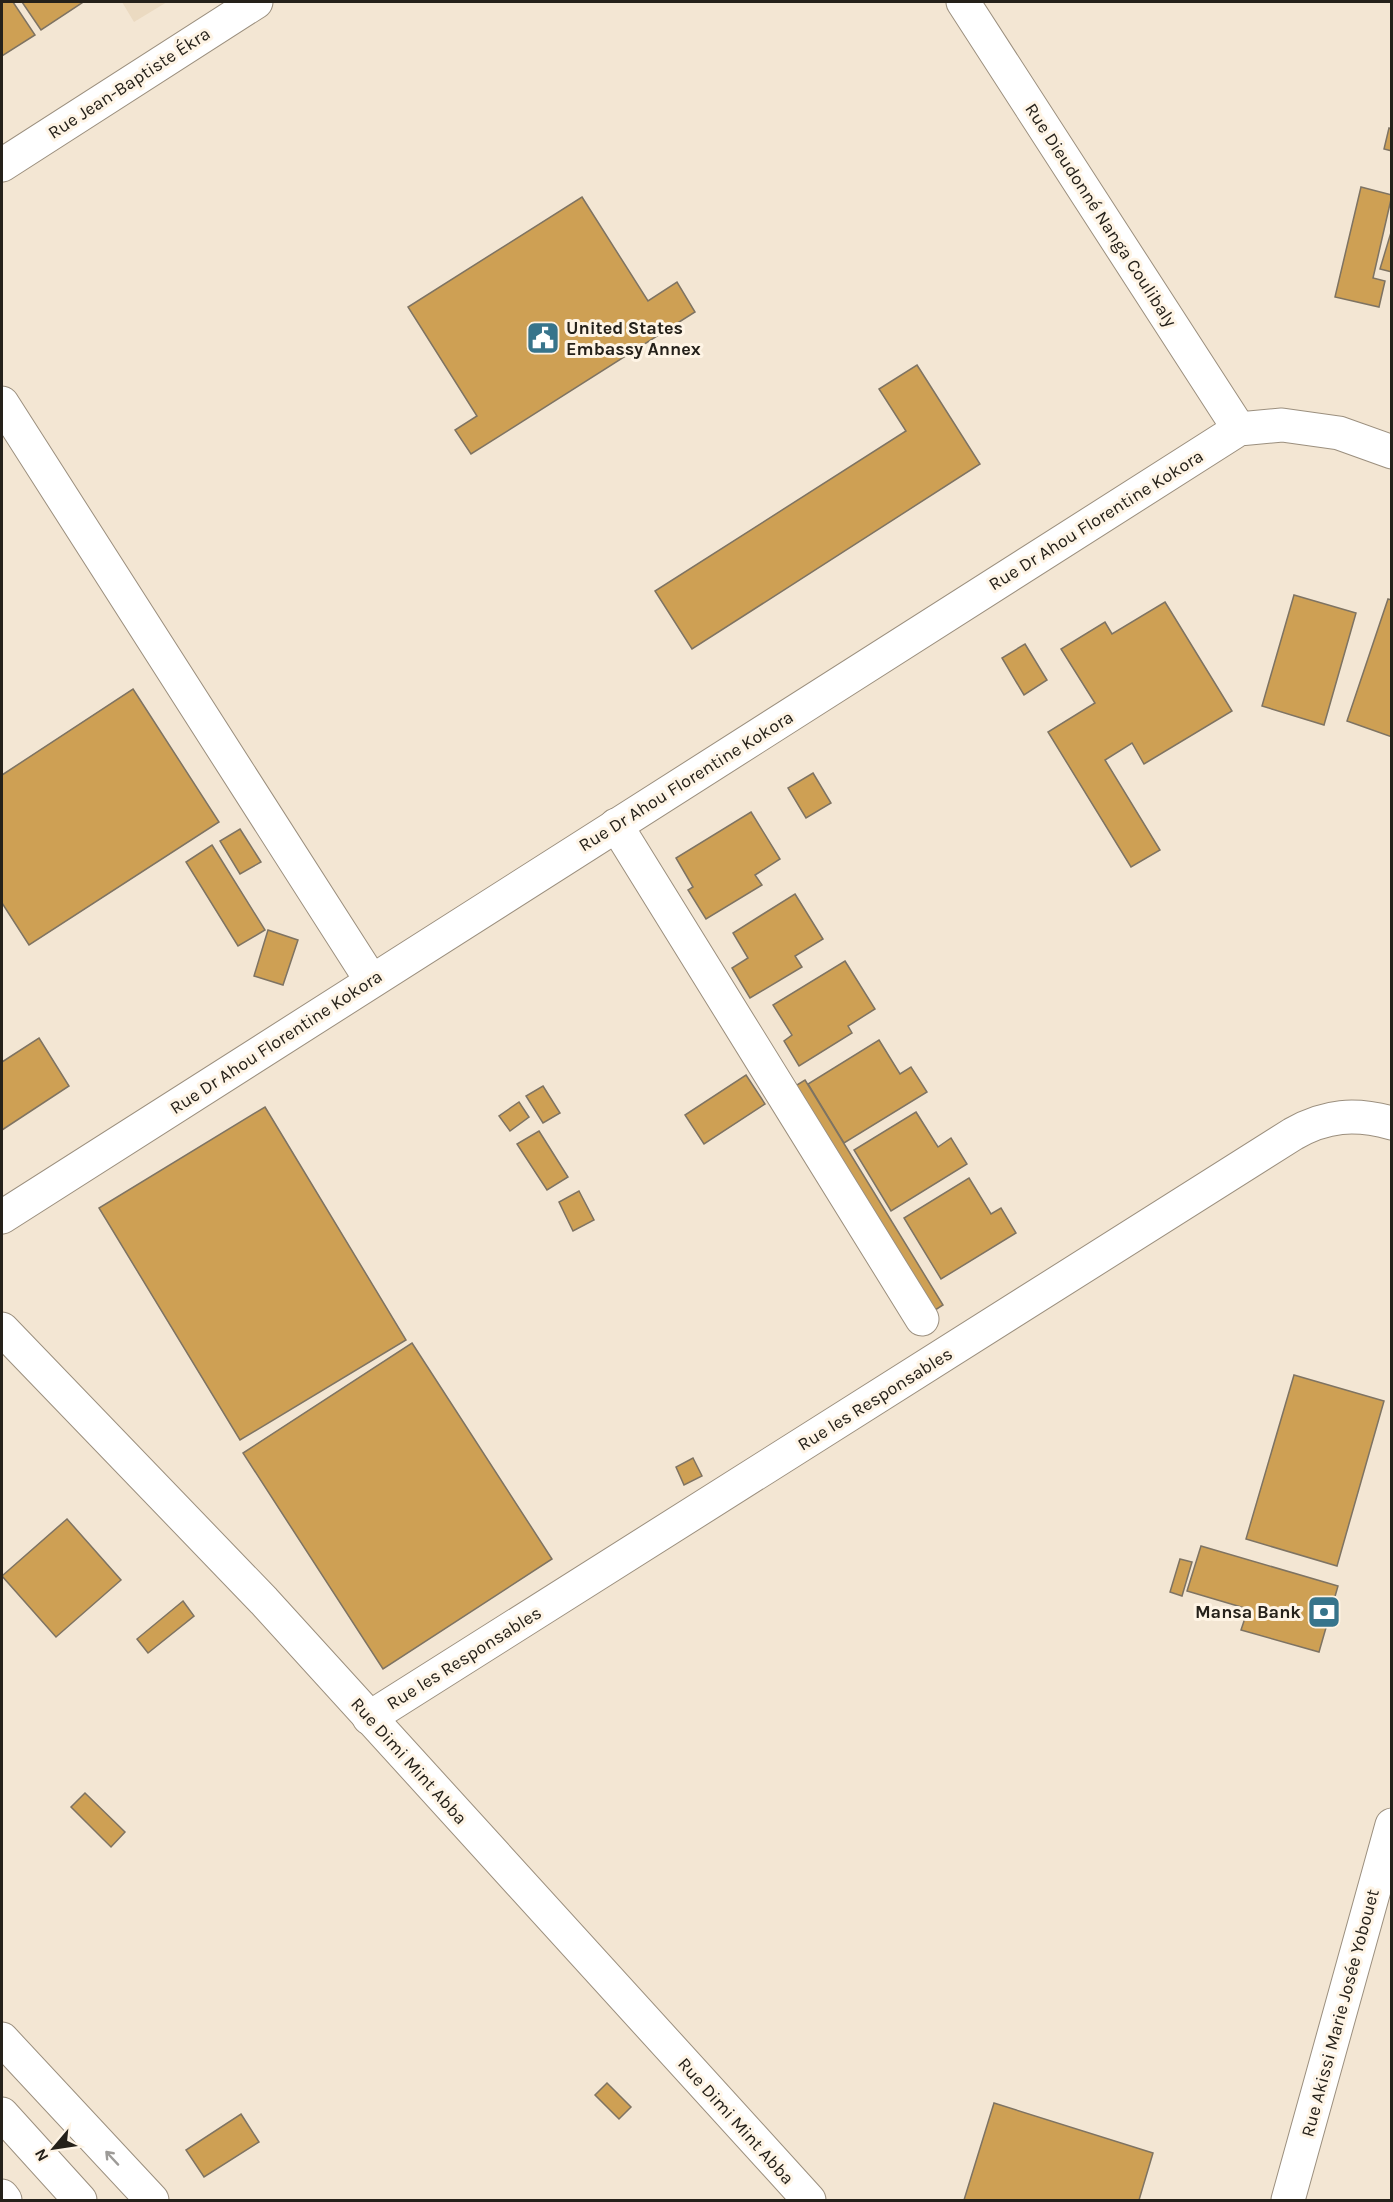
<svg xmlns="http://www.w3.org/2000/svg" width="1393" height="2202" font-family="Karla,sans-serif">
  <rect width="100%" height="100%" fill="#f3e6d3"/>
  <polygon fill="#ebdac1" points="122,2 167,2 134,22"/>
  <g fill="#cea054" stroke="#7e7362" stroke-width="1.5">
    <polygon points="2,2 13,2 35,35 2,56"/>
    <polygon points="22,2 81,2 82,3 41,30"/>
    <polygon points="1389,128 1392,129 1392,151 1384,149"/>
    <polygon points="1361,187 1392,195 1373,278 1385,281 1379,307 1335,297"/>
    <polygon points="582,197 648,301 677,282 695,312 471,454 455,430 477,416 408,307"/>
    <polygon points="1392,229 1392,272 1380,269"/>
    <polygon points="917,365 980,464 692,649 655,591 906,431 879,389"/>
    <polygon points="1294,595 1356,613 1324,725 1262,706"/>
    <polygon points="1388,599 1392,600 1392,737 1347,721"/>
    <polygon points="1165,602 1232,711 1144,764 1132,743 1105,760 1160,850 1131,867 1048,732 1095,703 1061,649 1105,622 1112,634"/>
    <polygon points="1025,644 1047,680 1024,695 1002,658"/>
    <polygon points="133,689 219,822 29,945 2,903 2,775"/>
    <polygon points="813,773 831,803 806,818 788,788"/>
    <polygon points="751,812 780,859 755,875 762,885 706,919 688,890 693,887 676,858"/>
    <polygon points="240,829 261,862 240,874 220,841"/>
    <polygon points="212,845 265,930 238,946 186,862"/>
    <polygon points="795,894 823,939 795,956 802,967 750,998 732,968 748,958 733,933"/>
    <polygon points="268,930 298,940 283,985 254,976"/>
    <polygon points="845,961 875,1009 848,1026 852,1033 799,1066 784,1041 792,1035 773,1005"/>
    <polygon points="39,1038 69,1086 2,1130 2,1062"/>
    <polygon points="879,1040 900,1074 911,1067 927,1092 844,1143 808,1084"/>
    <polygon points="746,1075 765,1104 704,1144 685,1115"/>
    <polygon points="805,1080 943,1305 929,1314 792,1088"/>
    <polygon points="543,1086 560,1113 543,1123 526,1096"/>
    <polygon points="519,1102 529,1117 510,1131 499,1116"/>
    <polygon points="265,1107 406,1340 240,1440 99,1208"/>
    <polygon points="916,1112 938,1147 951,1138 967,1164 891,1211 854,1150"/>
    <polygon points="539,1131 568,1177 547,1190 517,1144"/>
    <polygon points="969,1178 991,1214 1001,1208 1016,1233 941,1279 904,1218"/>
    <polygon points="579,1191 594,1220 573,1231 559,1202"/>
    <polygon points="412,1343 552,1559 383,1669 243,1453"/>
    <polygon points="1294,1375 1384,1401 1337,1566 1246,1539"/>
    <polygon points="693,1458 702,1476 684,1485 676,1467"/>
    <polygon points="67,1519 121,1580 56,1637 2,1576"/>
    <polygon points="1201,1546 1338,1586 1319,1652 1241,1630 1248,1609 1187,1591"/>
    <polygon points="1180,1559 1192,1562 1182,1596 1170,1592"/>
    <polygon points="183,1601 194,1616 148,1653 137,1639"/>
    <polygon points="85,1793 125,1832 111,1847 71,1807"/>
    <polygon points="607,2083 631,2107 619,2119 595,2095"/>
    <polygon points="994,2103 1153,2153 1139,2200 964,2200"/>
    <polygon points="241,2114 259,2142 204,2177 186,2150"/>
  </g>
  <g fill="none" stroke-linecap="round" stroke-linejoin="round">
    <g stroke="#9b8f7e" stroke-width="35">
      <g id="minor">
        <polyline points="963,2 1239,429"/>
        <polyline points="2,165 256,2"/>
        <polyline points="2,403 371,980"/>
        <polyline points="616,825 922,1319"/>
        <polyline points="2,1217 1239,429 1282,425 1339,433 1392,452"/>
        <polyline points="2,1329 264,1601 809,2200"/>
        <path d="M369 1718 1293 1134C1326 1115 1355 1113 1392 1123"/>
        <polyline points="2,2039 152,2200"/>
        <polyline points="1288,2200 1392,1825"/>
      </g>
    </g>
    <g stroke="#9b8f7e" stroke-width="35">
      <g id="secondary">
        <polyline points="2,2114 80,2200"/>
        <polyline points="2,2196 5,2200"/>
      </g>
    </g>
    <use href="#minor" stroke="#fff" stroke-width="33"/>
    <use href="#secondary" stroke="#fff" stroke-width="33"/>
  </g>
  <defs><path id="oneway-shaft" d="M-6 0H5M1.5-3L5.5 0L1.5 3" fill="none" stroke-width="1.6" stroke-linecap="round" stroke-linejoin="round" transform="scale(1.5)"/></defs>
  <use stroke="#9d9b98" href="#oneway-shaft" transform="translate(112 2158) rotate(-133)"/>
  <defs>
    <g id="civic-square" transform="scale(1.725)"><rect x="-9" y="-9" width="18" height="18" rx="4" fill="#37748b" stroke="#fef4e5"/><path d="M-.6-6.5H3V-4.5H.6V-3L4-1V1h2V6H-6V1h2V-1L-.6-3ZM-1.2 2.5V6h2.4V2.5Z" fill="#fff"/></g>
    <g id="bank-square" transform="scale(1.725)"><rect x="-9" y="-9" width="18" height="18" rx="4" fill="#37748b" stroke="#fef4e5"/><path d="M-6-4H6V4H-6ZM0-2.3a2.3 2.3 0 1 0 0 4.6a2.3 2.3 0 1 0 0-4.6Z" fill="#fff"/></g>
  </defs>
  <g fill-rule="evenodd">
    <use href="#civic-square" x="543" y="338"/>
    <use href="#bank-square" x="1324" y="1612"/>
  </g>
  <g text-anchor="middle" stroke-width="6" stroke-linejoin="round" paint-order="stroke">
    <g font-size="18" fill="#25211a" stroke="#fef4e5">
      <text transform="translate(129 83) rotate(-33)" y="6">Rue Jean-Baptiste Ékra</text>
      <text transform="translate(1101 215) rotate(57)" y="6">Rue Dieudonné Nanga Coulibaly</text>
      <text transform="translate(1096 520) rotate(-32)" y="6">Rue Dr Ahou Florentine Kokora</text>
      <text transform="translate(686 781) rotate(-32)" y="6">Rue Dr Ahou Florentine Kokora</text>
      <text transform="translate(276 1042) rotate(-33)" y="6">Rue Dr Ahou Florentine Kokora</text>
      <text transform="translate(875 1399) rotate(-32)" y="6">Rue les Responsables</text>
      <text transform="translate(464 1658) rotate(-32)" y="6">Rue les Responsables</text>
      <text transform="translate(409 1761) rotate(48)" y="6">Rue Dimi Mint Abba</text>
      <text transform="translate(1340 2013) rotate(-75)" y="6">Rue Akissi Marie Josée Yobouet</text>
      <text transform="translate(736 2121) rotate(48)" y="6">Rue Dimi Mint Abba</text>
    </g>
    <g font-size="18" font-weight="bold" fill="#25211a" stroke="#fef4e5" text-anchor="start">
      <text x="566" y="334">United States<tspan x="566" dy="21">Embassy Annex</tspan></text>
      <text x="1301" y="1618" text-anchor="end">Mansa Bank</text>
    </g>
  </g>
  <rect width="1393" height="2202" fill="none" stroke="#25211a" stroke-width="6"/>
  <g transform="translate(54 2148) rotate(241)" stroke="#fef4e5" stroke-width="4.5" paint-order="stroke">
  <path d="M0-4.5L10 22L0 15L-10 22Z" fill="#25211a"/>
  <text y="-9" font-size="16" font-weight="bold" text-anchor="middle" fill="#25211a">N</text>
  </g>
</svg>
